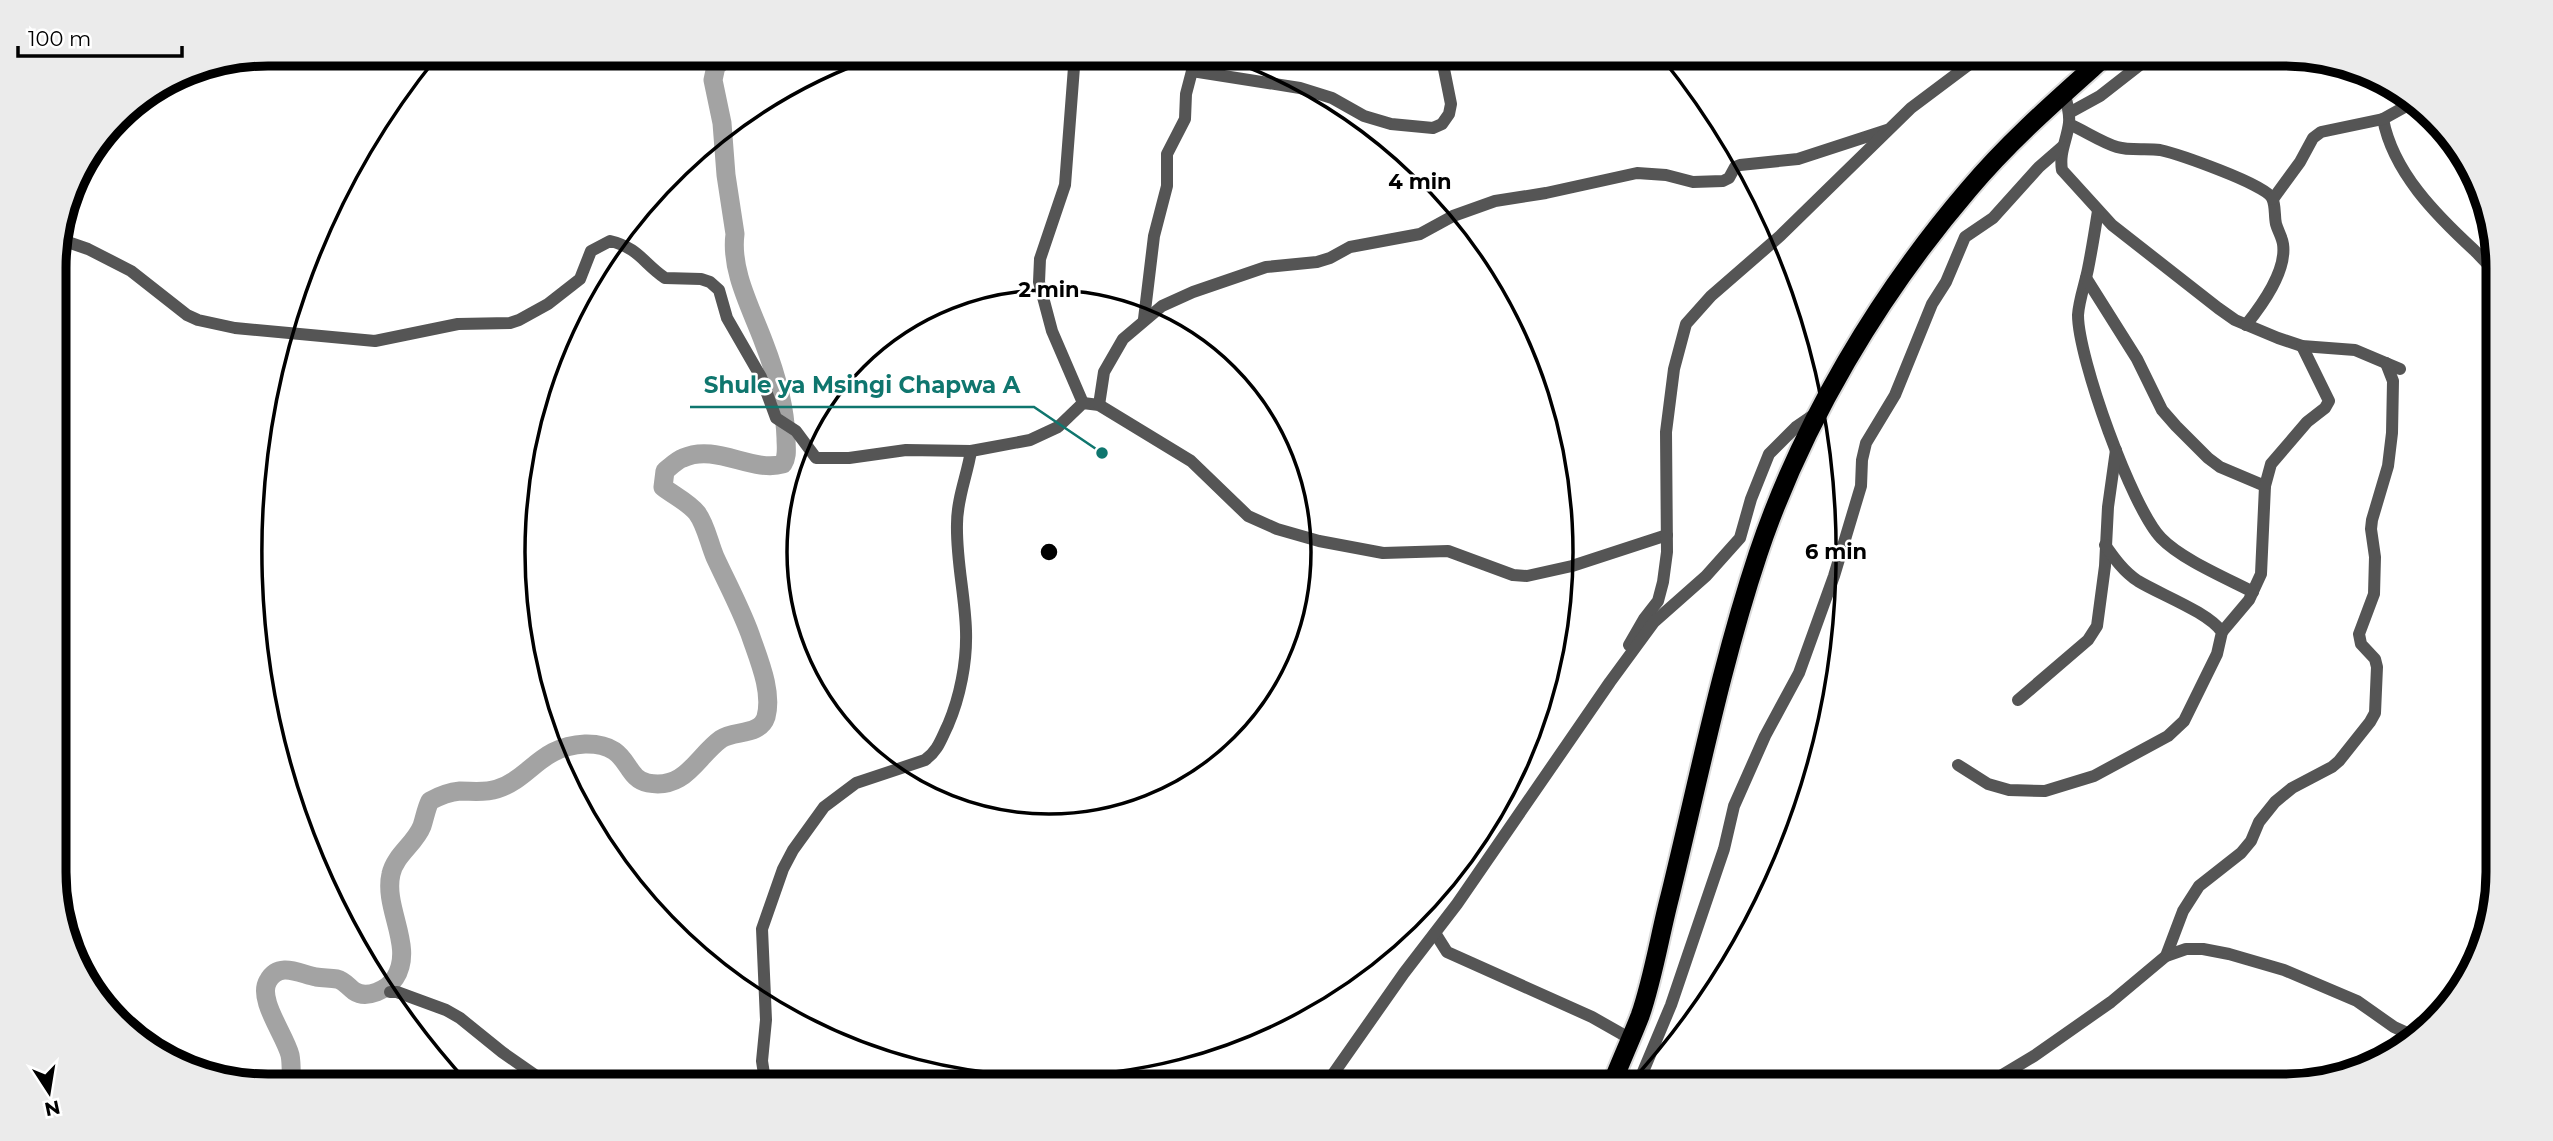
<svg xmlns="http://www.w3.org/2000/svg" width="2553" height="1141" font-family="Montserrat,sans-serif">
  <rect width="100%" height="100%" fill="#fff"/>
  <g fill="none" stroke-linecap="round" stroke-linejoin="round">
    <path stroke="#a3a3a3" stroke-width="19" d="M291 1087C291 1077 292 1065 290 1055 285 1035 257 999 268 981 279 961 300 974 316 977 323 978 330 978 337 979 345 981 348 987 354 991 367 1000 388 989 395 978 415 947 383 908 391 874 395 855 415 844 422 826 425 817 426 809 430 801 439 796 450 792 460 791 472 791 485 793 497 789 531 778 540 746 585 744 632 743 622 778 648 783 686 790 696 757 721 739 734 730 760 736 766 717 773 691 758 658 750 634 740 607 727 583 715 557 709 543 706 525 697 513 688 502 673 495 663 487L665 471C670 467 677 460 683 458 716 443 752 473 783 464 788 456 786 448 786 438 785 405 776 374 764 343 752 310 730 271 735 234L726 175 722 123 713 80 716 66 731 54"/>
    <g stroke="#dbdbdb" stroke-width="23">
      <path id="trunk" d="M1611 1086C1620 1063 1631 1039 1640 1016 1653 979 1660 934 1670 896 1698 782 1721 665 1758 554 1802 423 1879 294 1969 189 2010 140 2060 97 2108 54"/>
    </g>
    <g stroke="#555" stroke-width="12">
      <polyline points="1075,54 1065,185 1040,259 1039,282 1052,331 1083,403"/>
      <polyline points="1192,71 1300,88 1332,98 1364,116 1391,124 1433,128 1442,124 1449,114 1451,104 1441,54"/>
      <path d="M2064 93C2067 103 2070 112 2069 123 2067 140 2059 152 2062 170L2112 225 2218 308 2235 320 2278 338 2302 346 2355 350 2400 369"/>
      <polyline points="2069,113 2100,96 2141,64 2160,54"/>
      <path d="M2383 119C2393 172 2436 215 2474 250 2482 258 2489 266 2497 273"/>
      <path d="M2069 124C2085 131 2101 142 2117 147 2130 151 2147 148 2160 150 2178 154 2265 184 2272 198 2276 206 2274 215 2276 224 2278 231 2282 237 2283 244 2287 271 2262 305 2246 325"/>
      <polyline points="2273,199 2300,162 2313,138 2321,132 2383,119 2410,104"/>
      <path d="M2098 211C2095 230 2092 249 2088 269 2085 284 2079 300 2078 315 2078 358 2132 508 2161 538 2181 559 2226 578 2253 592"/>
      <path d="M59 239 88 249 131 271 187 315 198 320 235 328 375 341 458 324 510 323 519 320 548 304 580 279 591 251 610 241C639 248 643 263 665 278L701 279 710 282 719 290 727 318 761 377 776 418 796 431 816 458H849L906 450 971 451 1030 440 1058 427 1083 403 1099 405 1191 461 1248 516 1277 529 1319 541 1383 553 1448 551 1513 575 1527 576 1572 566 1667 535"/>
      <polyline points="2086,278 2137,359 2162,410 2176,426 2208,458 2220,467 2265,486"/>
      <polyline points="1144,319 1154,236 1167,186 1167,154 1185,119 1186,94 1192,71 1190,54"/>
      <polyline points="1099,405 1104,372 1123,339 1162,306 1193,292 1266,267 1317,262 1330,258 1350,247 1420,234 1453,216 1495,201 1546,193 1637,173 1666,175 1693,182 1723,181 1729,178 1735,167 1740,165 1798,159 1887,130"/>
      <polyline points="2222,632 2249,600 2261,574 2265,486 2271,464 2307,422 2325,408 2329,401 2302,346"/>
      <polyline points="1629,645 1644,619 1658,601 1663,582 1667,552 1666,432 1674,369 1686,324 1711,296 1780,236 1911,108 1983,54"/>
      <polyline points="2018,700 2088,640 2097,626 2105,566 2108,507 2116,450"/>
      <path d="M1958 765 1988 784 2009 790 2045 791 2094 776 2168 736 2184 721 2217 654 2222 632C2208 612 2161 595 2138 581 2124 572 2114 558 2105 545"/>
      <polyline points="1435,933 1447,952 1592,1017 1629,1038"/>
      <polyline points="2166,956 2183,911 2199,886 2241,853 2251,841 2259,822 2275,802 2292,788 2332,767 2339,761 2370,722 2375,713 2377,667 2375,659 2361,644 2359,634 2374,594 2375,557 2371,529 2372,520 2388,466 2392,433 2393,381 2386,363"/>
      <polyline points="390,992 397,992 446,1010 460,1018 502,1052 552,1087"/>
      <polyline points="1637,1086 1671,1005 1724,849 1734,806 1765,736 1799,673 1834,576 1861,486 1862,460 1866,443 1895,395 1932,304 1946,282 1965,237 1993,218 2039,167 2062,147"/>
      <polyline points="1984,1086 2034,1056 2111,1002 2166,956 2186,949 2203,949 2229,954 2284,970 2357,1001 2394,1027 2418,1038"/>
      <path d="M766 1087 762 1061 766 1020 762 929 783 869 793 850 824 807 856 783 925 760C938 751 941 739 948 725 960 697 967 662 966 631 965 595 956 560 957 524 957 498 967 476 971 451"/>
      <polyline points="1324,1087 1404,973 1457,904 1610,682 1654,622 1706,576 1740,538 1751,499 1769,454 1796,427 1815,414"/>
    </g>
    <use href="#trunk" stroke="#000" stroke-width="19"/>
  </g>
  <g fill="none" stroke="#000" stroke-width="3.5">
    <circle cx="1049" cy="552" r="262"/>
    <path d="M1215 55A524 524 0 1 1 883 55"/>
    <path d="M469 1084A787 787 0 0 1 437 57M1661 57A787 787 0 0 1 1629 1084"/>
  </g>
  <path d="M0 0H2553V1141H0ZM268 66H2284A202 202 0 0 1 2486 268V872A202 202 0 0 1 2284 1074H268A202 202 0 0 1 66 872V268A202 202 0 0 1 268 66Z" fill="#ebebeb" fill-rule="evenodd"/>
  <path fill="none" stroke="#000" stroke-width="9" d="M268 66H2284A202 202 0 0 1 2486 268V872A202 202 0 0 1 2284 1074H268A202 202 0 0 1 66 872V268A202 202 0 0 1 268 66Z"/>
  <circle cx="1049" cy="552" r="10" fill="#000" stroke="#fff" stroke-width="3.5"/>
  <g font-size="21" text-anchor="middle" font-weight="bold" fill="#000" stroke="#fff" stroke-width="5" stroke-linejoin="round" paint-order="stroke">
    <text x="1420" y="189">4 min</text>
    <text x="1049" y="297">2 min</text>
    <text x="1836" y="559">6 min</text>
  </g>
  <path fill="none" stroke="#0f766e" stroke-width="2.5" d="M1102 453L1034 407H690"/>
  <circle fill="#0f766e" stroke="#fff" stroke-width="2.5" cx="1102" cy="453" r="7"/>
  <g font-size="23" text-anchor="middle" font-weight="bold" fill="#0f766e" stroke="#fff" stroke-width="5" stroke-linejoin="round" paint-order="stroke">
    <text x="862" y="393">Shule ya Msingi Chapwa A</text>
  </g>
  <g transform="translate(49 1092) rotate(168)" stroke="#ffffff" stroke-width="5" paint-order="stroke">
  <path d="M0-5L12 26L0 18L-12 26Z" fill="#000000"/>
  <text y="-10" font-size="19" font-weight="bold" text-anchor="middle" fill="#000000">N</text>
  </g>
  <path d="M18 46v10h164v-10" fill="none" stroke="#000000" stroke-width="3.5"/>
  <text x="28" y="46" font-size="21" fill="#000000" stroke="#ffffff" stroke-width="5" paint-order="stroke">100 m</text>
</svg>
